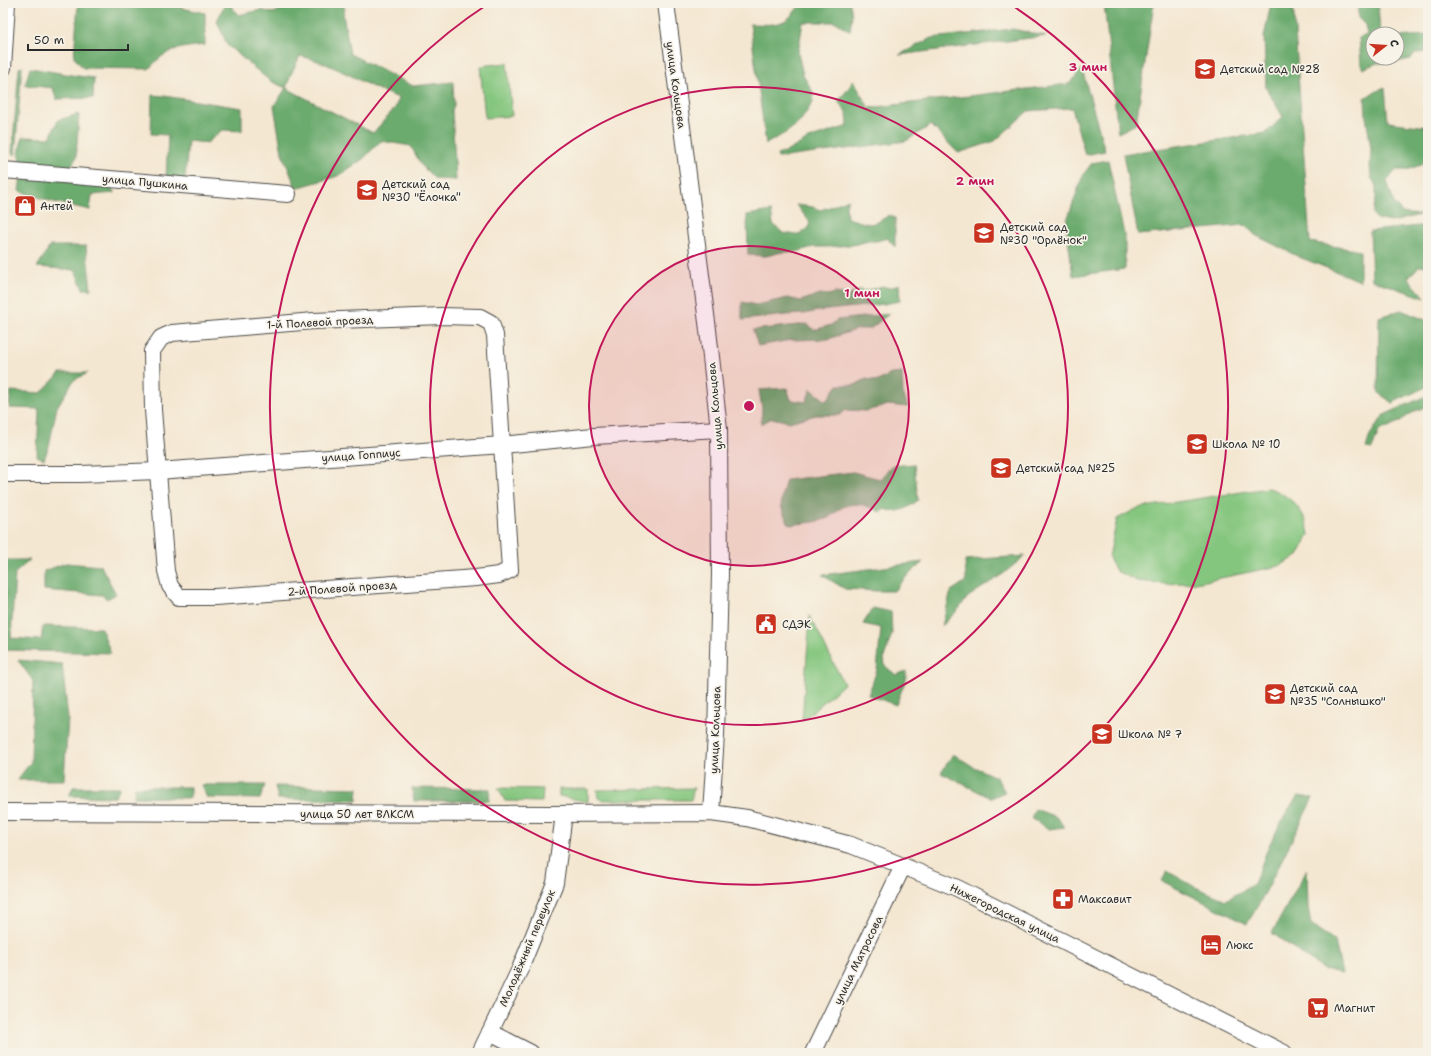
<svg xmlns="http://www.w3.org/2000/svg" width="1431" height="1056" font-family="'Shantell Sans',sans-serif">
  <rect width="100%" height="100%" fill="#f7f3e8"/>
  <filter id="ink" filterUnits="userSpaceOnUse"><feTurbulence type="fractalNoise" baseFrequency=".025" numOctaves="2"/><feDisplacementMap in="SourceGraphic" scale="8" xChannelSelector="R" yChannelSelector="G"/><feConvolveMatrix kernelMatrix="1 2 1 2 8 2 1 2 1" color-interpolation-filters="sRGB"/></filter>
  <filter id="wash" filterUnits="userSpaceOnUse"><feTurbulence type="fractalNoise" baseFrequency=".012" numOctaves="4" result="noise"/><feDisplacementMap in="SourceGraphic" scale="16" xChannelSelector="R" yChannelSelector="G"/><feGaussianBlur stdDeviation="0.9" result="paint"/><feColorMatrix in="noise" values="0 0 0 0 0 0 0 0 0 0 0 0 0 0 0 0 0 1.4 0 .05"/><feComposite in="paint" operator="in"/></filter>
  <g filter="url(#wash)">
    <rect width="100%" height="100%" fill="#f4e7d1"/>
    <g fill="#85c67f" stroke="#587855">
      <polygon points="507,63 512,116 485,118 480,66"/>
      <path d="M1268 488C1282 491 1297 503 1304 517 1307 522 1308 529 1309 535L1298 556 1279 566 1201 582 1166 584 1137 581 1116 571 1109 557 1117 519 1138 508Z"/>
      <polygon points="810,616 844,684 802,721"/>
      <polygon points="498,788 543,789 542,802 505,801"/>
      <polygon points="694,788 691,800 602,800 598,798 597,790"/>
      <polygon points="559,789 588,789 588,802 559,796"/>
    </g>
    <g fill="#6cab6e" stroke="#4c6b4c" fill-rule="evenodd">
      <path d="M78 3H159L205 13V45C180 48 166 48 149 69L83 68 74 57Z"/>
      <path d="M229 3 238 15 261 10 273 13 287 7H303L307 3H342L345 9 343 14 350 54 413 86 453 82 454 105 452 110 456 180 435 179 421 165 411 146 381 141 363 159 338 176 296 188 282 153 274 106 286 88 270 81 227 45 217 21 224 6ZM300 56C335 63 366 87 399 98L395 108 373 133 286 88 292 72Z"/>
      <path d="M802 3H850L852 15 850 31 836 22H803L798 53 803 75 813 92V102L800 122 787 132 766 144 750 24C763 24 779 27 790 17 794 13 798 7 802 3Z"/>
      <polygon points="1104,3 1154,3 1136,124 1118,133"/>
      <polygon points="1271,3 1293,3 1310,242 1360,251 1360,281 1299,257 1255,235 1245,225 1138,235 1123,154 1266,133 1283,117 1266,88 1264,37"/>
      <polygon points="1358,4 1378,4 1380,34 1373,34 1373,58 1397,58 1397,37 1428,35 1428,52 1417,53 1410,59 1393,63 1377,63 1363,69 1361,65 1359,38 1367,35 1365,25 1358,18"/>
      <polygon points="1012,29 1046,36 899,55 931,38"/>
      <polygon points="22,67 15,155 12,153 19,68"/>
      <path d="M30 68C51 71 72 76 94 78L93 98 56 99 53 88 25 85Z"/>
      <polygon points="1082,69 1105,151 1085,155 1072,108 1028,111 995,141 958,153 931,125 906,141 778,158 777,155 786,152 808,139 848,126 847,113 838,101 849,88 853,80 869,108 1069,84"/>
      <polygon points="1385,88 1388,122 1428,127 1428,164 1423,164 1407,170 1396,170 1387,181 1394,203 1402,213 1420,215 1392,222 1376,219 1373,213 1376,199 1376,186 1371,177 1370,164 1371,148 1366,117 1365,98 1374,92"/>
      <polygon points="152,95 164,96 242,108 242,131 222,130 207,143 188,141 185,180 166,179 168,135 151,134"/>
      <polygon points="79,114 76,158 68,171 22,167 18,153 23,137 50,138 58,120"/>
      <polygon points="1108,160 1125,239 1125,269 1073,276 1066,223 1083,175 1092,163"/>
      <polygon points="21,176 108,183 115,193 92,195 90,210 50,201 19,191"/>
      <path d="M848 199 846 205 847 218C868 223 869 229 889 215L895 218V247L887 238 877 241H869L852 245 827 247H813L796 252H782L766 256 748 255 747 215 771 211 773 224 783 233 797 235 808 229 810 222 796 205 813 207 820 210 830 207Z"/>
      <polygon points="1428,225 1428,265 1419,266 1408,278 1425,298 1372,280 1370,231"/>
      <polygon points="50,246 86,246 91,289 83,289 75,270 37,267"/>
      <polygon points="899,284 900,301 884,304 818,311 804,314 786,315 742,320 742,302 756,305 788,298 801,301 820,294 828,295 835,293 850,295 860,290 867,291 882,286 890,288"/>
      <polygon points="1401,310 1428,321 1428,386 1392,403 1378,392 1379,317"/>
      <polygon points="889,314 870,329 858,329 828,339 791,340 758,346 753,330 807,324 814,330 831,325 837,320"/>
      <polygon points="60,373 88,373 74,380 57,407 49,446 44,459 37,456 39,409 9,408 11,391 41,393"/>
      <polygon points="902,373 903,393 908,407 888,405 866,411 846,410 840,415 816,415 789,422 772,418 761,424 762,408 759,390 787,388 791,400 806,402 811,389 826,401 838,385 855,385 866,379 878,381 891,374"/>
      <polygon points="1428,395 1428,406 1415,411 1397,423 1379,431 1372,449 1366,448 1370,435 1384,415"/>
      <path d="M914 464 918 500C907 509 899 514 885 509L880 512C867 505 854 501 841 508 836 511 833 515 828 518 816 523 803 523 790 525 778 507 780 500 786 480L853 472 880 479 891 466Z"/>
      <polygon points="1025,556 1003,574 968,597 957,611 942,626 951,591 966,581 965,560"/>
      <polygon points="3,560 30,560 15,573 11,638 41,640 43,626 101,628 111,653 3,650"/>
      <polygon points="923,562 907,576 894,591 877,591 845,589 822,575"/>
      <polygon points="66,563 101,566 116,594 107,599 102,595 44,590 44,571"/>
      <polygon points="873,608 891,612 892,634 884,657 885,666 896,675 906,671 906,679 896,705 868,695 877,670 881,628 863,624"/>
      <polygon points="18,660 62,664 68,718 64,780 17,780 31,762 33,681"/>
      <polygon points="953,754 974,767 996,777 1005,792 991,798 941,773"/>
      <polygon points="201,785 265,785 260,799 207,798"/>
      <polygon points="275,786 358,788 357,800 278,799"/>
      <polygon points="73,787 120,787 115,797 69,796"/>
      <polygon points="135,787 190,787 190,798 134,797"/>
      <polygon points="412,788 490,789 489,801 414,801"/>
      <polygon points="1298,796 1313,798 1262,899 1247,924 1162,881 1167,871 1195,887 1226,900 1254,884 1270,843 1288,810"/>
      <polygon points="1035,809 1056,817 1065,827 1049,829 1031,818"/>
      <polygon points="1307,869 1308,906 1311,925 1335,941 1342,974 1324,970 1272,933"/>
    </g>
  </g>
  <g filter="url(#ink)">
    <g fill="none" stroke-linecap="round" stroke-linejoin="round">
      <g stroke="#494744" stroke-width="18">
        <g id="minor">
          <polyline points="666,3 708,330 719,429 720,575 716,735 711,813"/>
          <polyline points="3,68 7,3"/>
          <polyline points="3,170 288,194"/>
          <polygon points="441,316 480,317 491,323 495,335 510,570 499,575 476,578 215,597 179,597 170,586 166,571 153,410 152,351 161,338 172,333 314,321"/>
          <polyline points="3,474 81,474 158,471 502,445 594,436 719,429"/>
          <polyline points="3,812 548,814 711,813 747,818 851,845 957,888 1284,1053"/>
          <polyline points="490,1032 531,1053"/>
          <polyline points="480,1053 520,969 555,883 564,814"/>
          <polyline points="813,1053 903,866"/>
        </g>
      </g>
      <use href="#minor" stroke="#fff" stroke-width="16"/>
    </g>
  </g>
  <circle cx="749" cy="406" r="160" fill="#c2185b" fill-opacity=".12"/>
  <g fill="none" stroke="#c2185b" stroke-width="2">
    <circle cx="749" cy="406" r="160"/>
    <circle cx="749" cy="406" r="319"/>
    <path d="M1010 4A479 479 0 1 1 488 4"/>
  </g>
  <defs>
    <g id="school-square" transform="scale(1.15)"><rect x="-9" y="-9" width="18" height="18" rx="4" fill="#c8321e" stroke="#f7f3e8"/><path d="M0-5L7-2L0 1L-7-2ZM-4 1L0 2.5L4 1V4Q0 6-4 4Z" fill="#fff"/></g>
    <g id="shop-square" transform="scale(1.15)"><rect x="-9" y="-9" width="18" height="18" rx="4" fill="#c8321e" stroke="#f7f3e8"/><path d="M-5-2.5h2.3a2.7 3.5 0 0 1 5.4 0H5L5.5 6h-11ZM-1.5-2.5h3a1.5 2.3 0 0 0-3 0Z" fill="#fff"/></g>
    <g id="civic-square" transform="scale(1.15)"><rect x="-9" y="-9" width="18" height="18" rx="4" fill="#c8321e" stroke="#f7f3e8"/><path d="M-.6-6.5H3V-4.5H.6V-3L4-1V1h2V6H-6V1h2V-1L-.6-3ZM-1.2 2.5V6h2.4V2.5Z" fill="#fff"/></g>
    <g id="pharmacy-square" transform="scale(1.15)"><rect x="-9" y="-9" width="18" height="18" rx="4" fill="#c8321e" stroke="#f7f3e8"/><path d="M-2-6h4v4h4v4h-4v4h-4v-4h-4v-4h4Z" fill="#fff"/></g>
    <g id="hotel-square" transform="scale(1.15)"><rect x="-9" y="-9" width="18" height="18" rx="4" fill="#c8321e" stroke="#f7f3e8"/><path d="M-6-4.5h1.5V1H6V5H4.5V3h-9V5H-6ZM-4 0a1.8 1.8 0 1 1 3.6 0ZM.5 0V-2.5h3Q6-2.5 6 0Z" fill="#fff"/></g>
    <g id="supermarket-square" transform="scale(1.15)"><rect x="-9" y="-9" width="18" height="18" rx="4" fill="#c8321e" stroke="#f7f3e8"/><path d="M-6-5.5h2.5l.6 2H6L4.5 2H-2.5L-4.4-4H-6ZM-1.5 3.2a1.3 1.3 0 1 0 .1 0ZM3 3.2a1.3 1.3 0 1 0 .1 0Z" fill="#fff"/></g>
  </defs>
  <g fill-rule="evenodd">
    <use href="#school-square" x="1205" y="69"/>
    <use href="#school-square" x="367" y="190"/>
    <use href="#shop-square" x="25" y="206"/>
    <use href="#school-square" x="984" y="233"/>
    <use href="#school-square" x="1197" y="444"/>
    <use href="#school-square" x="1001" y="468"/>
    <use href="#civic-square" x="766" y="624"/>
    <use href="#school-square" x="1275" y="694"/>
    <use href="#school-square" x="1102" y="734"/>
    <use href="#pharmacy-square" x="1063" y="899"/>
    <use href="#hotel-square" x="1211" y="945"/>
    <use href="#supermarket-square" x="1318" y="1008"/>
  </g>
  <g text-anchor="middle" stroke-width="3.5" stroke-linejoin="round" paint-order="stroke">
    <g font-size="11" fill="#2b2b2b" stroke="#f7f3e8" text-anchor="start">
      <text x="1220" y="73">Детский сад №28</text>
      <text x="382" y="188">Детский сад<tspan x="382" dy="13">№30 "Ёлочка"</tspan></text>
      <text x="40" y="210">Антей</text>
      <text x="1000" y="231">Детский сад<tspan x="1000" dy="13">№30 "Орлёнок"</tspan></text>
      <text x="1212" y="448">Школа № 10</text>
      <text x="1016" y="472">Детский сад №25</text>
      <text x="782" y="628">СДЭК</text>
      <text x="1290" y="692">Детский сад<tspan x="1290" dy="13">№35 "Солнышко"</tspan></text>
      <text x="1118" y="738">Школа № 7</text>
      <text x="1078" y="903">Максавит</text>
      <text x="1226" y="949">Люкс</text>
      <text x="1334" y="1012">Магнит</text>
    </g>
    <g font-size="11" fill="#2b2b2b" stroke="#f7f3e8">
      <text transform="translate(676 85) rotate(82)" y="4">улица Кольцова</text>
      <text transform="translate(145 182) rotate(5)" y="4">улица Пушкина</text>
      <text transform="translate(320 322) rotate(-3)" y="4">1-й Полевой проезд</text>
      <text transform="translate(715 406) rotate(-95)" y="4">улица Кольцова</text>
      <text transform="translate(361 455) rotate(-4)" y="4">улица Гоппиус</text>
      <text transform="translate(342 588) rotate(-4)" y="4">2-й Полевой проезд</text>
      <text transform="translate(715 730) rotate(-88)" y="4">улица Кольцова</text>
      <text x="357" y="818">улица 50 лет ВЛКСМ</text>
      <text transform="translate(1005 913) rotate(26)" y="4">Нижегородская улица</text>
      <text transform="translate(527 948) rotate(-67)" y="4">Молодёжный переулок</text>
      <text transform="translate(858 960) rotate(-64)" y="4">улица Матросова</text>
    </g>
  </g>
  <circle cx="749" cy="406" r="6" fill="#c2185b" stroke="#f7f3e8" stroke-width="2"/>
  <g font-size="12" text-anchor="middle" font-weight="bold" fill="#c2185b" stroke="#f7f3e8" stroke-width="3.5" stroke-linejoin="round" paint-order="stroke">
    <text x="1088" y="71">3 мин</text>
    <text x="975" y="185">2 мин</text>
    <text x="862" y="297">1 мин</text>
  </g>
  <rect width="1431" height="1056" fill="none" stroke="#f7f3e8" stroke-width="16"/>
  <g transform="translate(1385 46) rotate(73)"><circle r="19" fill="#f7f3e8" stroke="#a5a39c"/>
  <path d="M0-3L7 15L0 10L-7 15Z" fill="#c8321e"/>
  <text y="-6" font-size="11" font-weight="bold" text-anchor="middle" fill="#2b2b2b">С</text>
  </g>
  <path d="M28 44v6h100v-6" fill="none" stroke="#2b2b2b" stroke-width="2"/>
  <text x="34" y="44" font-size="12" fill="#2b2b2b" stroke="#f7f3e8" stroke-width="3" paint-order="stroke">50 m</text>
</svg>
